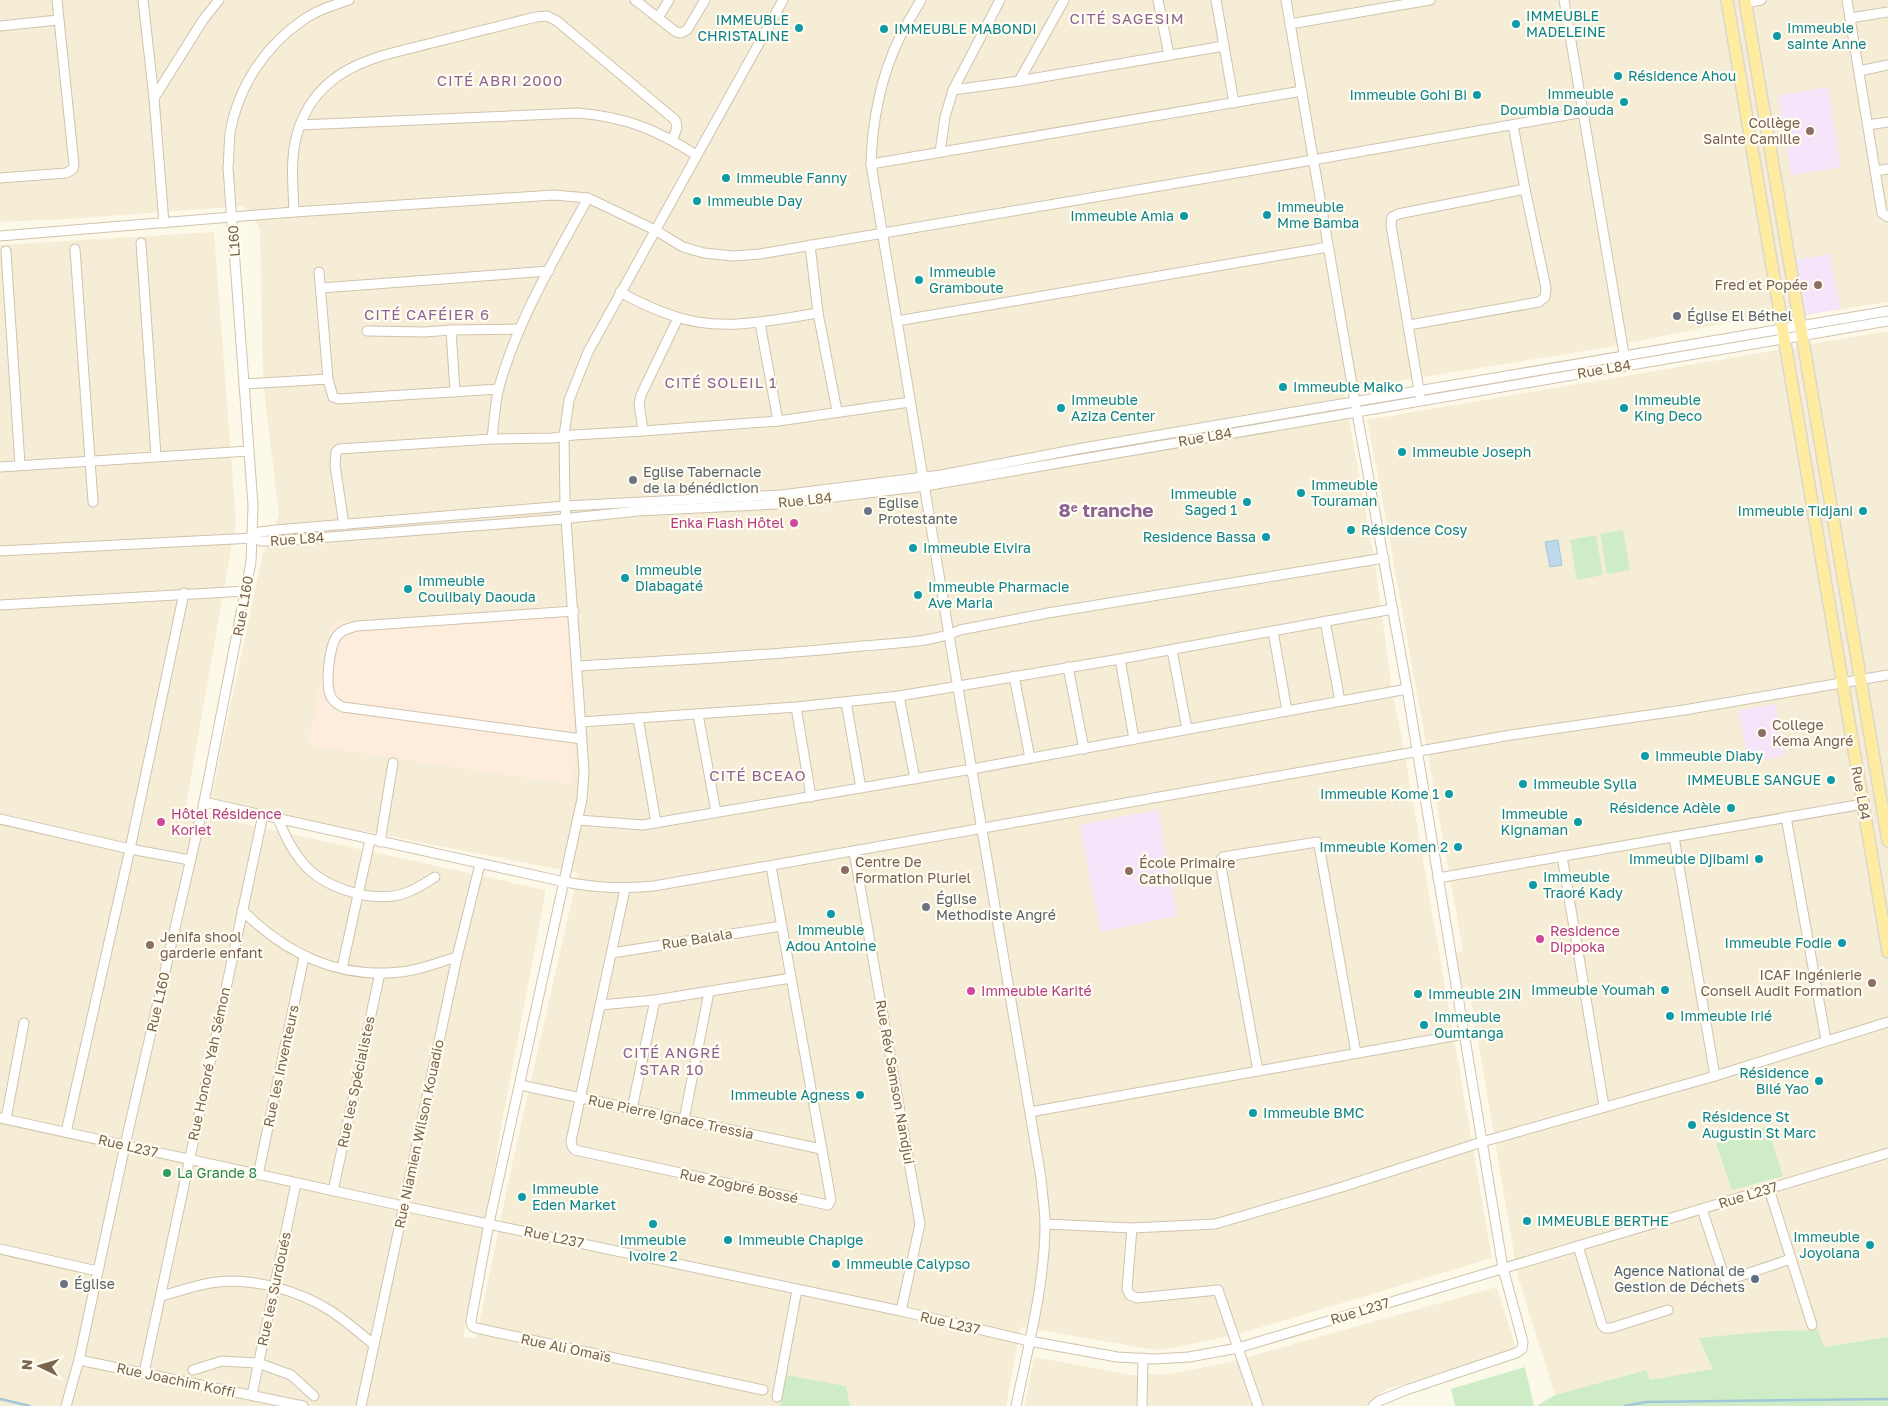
<svg xmlns="http://www.w3.org/2000/svg" width="1888" height="1406" font-family="'Golos Text',sans-serif">
  <rect width="100%" height="100%" fill="#fdf9e9"/>
  <g fill="#f6edd7">
    <polygon points="0,0 1888,0 1888,302 1805,315 1780,312 1615,346 1344,390 1376,569 1392,691 1403,744 1492,1258 1239,1334 1172,1348 1156,1350 1137,1347 1021,1327 1006,1406 850,1406 846,1386 787,1375 780,1406 0,1406 0,245 214,232 236,521 185,811 546,890 500,1133 486,1226 463,1337 476,1339 513,1160 578,873 291,817 211,798 262,557 279,515 263,382 260,228 244,206 67,219 0,222"/>
    <polygon points="1888,331 1888,1337 1823,1347 1700,1338 1714,1369 1650,1380 1646,1370 1555,1395 1518,1277 1469,987 1462,987 1456,952 1463,951 1380,487 1367,420"/>
    <polygon points="1497,1287 1516,1349 1384,1390 1367,1406 1025,1406 1034,1357 1131,1375 1170,1374 1234,1361"/>
  </g>
  <polygon fill="#feeddd" points="566,605 575,735 574,785 308,745 332,623"/>
  <g fill="#f6e5fa">
    <polygon points="1828,87 1841,167 1791,175 1778,95"/>
    <polygon points="1830,254 1841,309 1805,315 1796,260"/>
    <polygon points="1776,704 1784,756 1748,762 1739,710"/>
    <polygon points="1158,810 1177,916 1100,932 1080,825"/>
  </g>
  <g fill="#ceedc6">
    <polygon points="1623,530 1630,570 1607,574 1600,534"/>
    <polygon points="1596,535 1603,575 1577,580 1570,540"/>
    <polygon points="1767,1126 1783,1176 1732,1190 1716,1144"/>
    <polygon points="1818,1330 1824,1347 1888,1337 1888,1406 1536,1406 1555,1395 1646,1370 1650,1380 1713,1369 1699,1338 1773,1331"/>
    <polygon points="1525,1367 1534,1406 1455,1406 1451,1389"/>
    <polygon points="787,1375 846,1386 850,1406 780,1406"/>
  </g>
  <polygon fill="#bcdae9" stroke="#a1c7db" points="1558,540 1562,565 1550,567 1545,542"/>
  <g fill="none" stroke-linecap="round" stroke-linejoin="round">
    <g stroke="#a1c7db" stroke-width="2.5">
      <polyline points="0,1399 30,1406"/>
      <polyline points="1625,1406 1646,1402 1888,1399"/>
    </g>
    <g stroke="#d1c3ad" stroke-width="11">
      <g id="minor">
        <polyline points="143,0 154,98 164,223"/>
        <polyline points="635,0 676,32 681,33 687,30 705,0"/>
        <path d="M921 0C914 12 906 25 900 37 881 75 872 122 871 164L949 635 1041 1178C1042 1193 1045 1209 1045 1224 1045 1284 1028 1347 1016 1406"/>
        <polyline points="1158,0 1169,55"/>
        <polyline points="1216,0 1234,103"/>
        <polyline points="1286,0 1355,402 1407,689 1503,1268 1523,1342 1522,1349 1516,1353 1406,1390 1379,1401 1373,1406"/>
        <polyline points="1564,0 1625,360"/>
        <polyline points="1847,0 1882,213 1888,217"/>
        <polyline points="1745,3 1761,0"/>
        <polyline points="658,18 669,0"/>
        <polyline points="1850,18 1888,12"/>
        <polyline points="1290,24 1430,0"/>
        <polyline points="0,26 58,20"/>
        <polyline points="1859,71 1888,65"/>
        <polyline points="1019,81 1064,0"/>
        <polyline points="953,90 1019,81 1224,46"/>
        <polyline points="154,98 203,20 219,0"/>
        <path d="M300 125 578 113C625 117 656 129 696 155"/>
        <polyline points="1868,125 1888,122"/>
        <polyline points="940,152 945,117 953,90 1000,0"/>
        <polyline points="871,164 1302,91"/>
        <polyline points="1876,171 1888,169"/>
        <polyline points="0,178 66,173 73,169 74,165 57,0"/>
        <path d="M294 212C293 184 289 153 300 125 323 64 380 56 436 42 469 34 502 25 536 17L547 16 557 21 674 119C680 126 675 133 672 140"/>
        <polyline points="0,236 294,212 554,195 588,198 655,230 683,247 704,253 733,256 760,254 1313,160 1584,112"/>
        <polyline points="141,243 156,456"/>
        <polyline points="810,245 818,313 837,411"/>
        <polyline points="75,249 93,502"/>
        <polyline points="6,251 20,465"/>
        <polyline points="319,272 328,379"/>
        <polyline points="321,288 549,271"/>
        <path d="M620 292C638 302 657 311 677 317 722 332 773 320 818 313"/>
        <polyline points="897,321 1328,247"/>
        <polyline points="760,323 778,421"/>
        <polyline points="1409,325 1539,302 1545,297 1546,288 1525,189 1513,125"/>
        <polyline points="451,330 520,329"/>
        <polyline points="367,331 425,332 451,330 455,392"/>
        <polyline points="244,384 328,379 333,397 339,399 499,389"/>
        <polyline points="1420,396 1391,225 1392,217 1398,214 1525,189"/>
        <polyline points="643,431 639,403 641,395 678,318"/>
        <path d="M492 439C494 422 495 403 499 387 518 319 555 258 588 198"/>
        <polyline points="0,467 249,451"/>
        <polyline points="344,525 335,465 336,452 339,449 492,439 553,438 574,435 643,431 778,421 910,402"/>
        <polyline points="253,538 260,532 276,530 565,506 781,495 941,475 1083,448 1888,311"/>
        <polyline points="0,551 253,538 261,541 277,541 552,520 638,511 777,504 925,486 1888,321"/>
        <polyline points="0,605 246,591"/>
        <path d="M574 611 357 626C350 628 342 629 337 636 329 647 325 685 331 697 334 702 338 705 343 707L582 739"/>
        <polyline points="1325,621 1340,701"/>
        <polyline points="1273,631 1287,711"/>
        <polyline points="1172,650 1187,729"/>
        <polyline points="1120,659 1134,739"/>
        <path d="M577 666C672 660 768 656 862 646 893 643 932 643 960 630L1048 613 1384 558"/>
        <polyline points="1068,667 1084,749"/>
        <polyline points="1014,676 1030,758"/>
        <polyline points="899,696 915,779"/>
        <polyline points="846,702 861,788"/>
        <polyline points="796,707 811,797"/>
        <polyline points="698,714 716,812"/>
        <polyline points="638,718 656,823"/>
        <polyline points="581,722 796,707 899,696 1120,659 1393,609"/>
        <path d="M204 802 565 882C599 888 619 889 654 886L1511 735 1684 710 1888 675"/>
        <polyline points="1786,817 1826,1040"/>
        <polyline points="0,819 130,849 190,860"/>
        <path d="M278 819C285 835 291 849 302 862 324 889 376 905 408 892 418 888 427 882 435 877"/>
        <polyline points="578,820 643,825 972,769 1407,689"/>
        <polyline points="1674,837 1715,1076"/>
        <polyline points="380,842 393,763"/>
        <polyline points="854,852 920,1224 901,1311"/>
        <polyline points="1562,856 1604,1106"/>
        <polyline points="1438,878 1863,804"/>
        <polyline points="625,889 571,1141 572,1146 575,1150 828,1205 831,1200 771,866"/>
        <path d="M242 910C286 954 337 979 401 972 420 970 439 962 457 957"/>
        <polyline points="612,953 782,926"/>
        <polyline points="342,968 370,840"/>
        <polyline points="600,1005 655,1000 791,978"/>
        <polyline points="1258,1071 1220,861 1223,857 1317,842 1319,845 1356,1053"/>
        <polyline points="520,1085 821,1149"/>
        <polyline points="632,1109 655,1000"/>
        <polyline points="1030,1112 1464,1034"/>
        <polyline points="0,1118 403,1206 901,1311 1029,1341 1117,1357 1154,1359 1189,1357 1238,1348 1888,1153"/>
        <polyline points="6,1119 24,1023"/>
        <polyline points="684,1120 709,992"/>
        <polyline points="66,1132 130,849 184,593"/>
        <polyline points="258,1175 304,957"/>
        <polyline points="1769,1189 1812,1325"/>
        <polyline points="333,1191 380,973"/>
        <polyline points="1702,1209 1725,1279 1728,1280 1791,1259"/>
        <polyline points="1045,1224 1132,1228 1215,1224 1342,1187 1482,1142 1715,1076 1888,1022"/>
        <polyline points="1132,1228 1127,1289 1130,1295 1137,1298 1218,1290 1258,1406"/>
        <polyline points="1578,1246 1602,1325 1605,1328 1611,1328 1668,1310"/>
        <polyline points="0,1249 97,1271"/>
        <path d="M161 1296C177 1292 193 1286 210 1283 249 1276 298 1290 331 1311 346 1321 360 1333 374 1345"/>
        <polyline points="79,1360 303,1406"/>
        <polyline points="193,1370 222,1361 258,1363 291,1375 314,1396"/>
        <polyline points="144,1373 263,815"/>
        <polyline points="763,1390 476,1328 472,1326 471,1321 489,1223 582,799 584,771 565,506 564,436 569,400 588,352 783,0"/>
        <polyline points="252,1395 296,1183"/>
        <polyline points="777,1397 797,1290"/>
        <path d="M66 1406 79 1360 125 1145 204 802 251 562 253 505 228 168C229 156 229 144 230 133 238 87 265 46 303 20 317 10 334 5 349 0"/>
        <polyline points="361,1406 457,957 480,864"/>
        <polyline points="1142,1406 1143,1358"/>
      </g>
    </g>
    <g stroke="#dcd7d0" stroke-width="14">
      <g id="major">
        <polyline points="1727,0 1888,952"/>
        <polyline points="1745,0 1888,841"/>
      </g>
    </g>
    <use href="#minor" stroke="#fff" stroke-width="9"/>
    <use href="#major" stroke="#feeca0" stroke-width="11"/>
  </g>
  <g fill="#0f9aa8" stroke="#fffcf0" stroke-width="2">
    <circle cx="1516" cy="24" r="5"/>
    <circle cx="799" cy="28" r="5"/>
    <circle cx="884" cy="29" r="5"/>
    <circle cx="1777" cy="36" r="5"/>
    <circle cx="1618" cy="76" r="5"/>
    <circle cx="1477" cy="95" r="5"/>
    <circle cx="1624" cy="102" r="5"/>
    <circle cx="726" cy="178" r="5"/>
    <circle cx="697" cy="201" r="5"/>
    <circle cx="1267" cy="215" r="5"/>
    <circle cx="1184" cy="216" r="5"/>
    <circle cx="919" cy="280" r="5"/>
    <circle cx="1283" cy="387" r="5"/>
    <circle cx="1061" cy="408" r="5"/>
    <circle cx="1624" cy="408" r="5"/>
    <circle cx="1402" cy="452" r="5"/>
    <circle cx="1301" cy="493" r="5"/>
    <circle cx="1247" cy="502" r="5"/>
    <circle cx="1863" cy="511" r="5"/>
    <circle cx="1351" cy="530" r="5"/>
    <circle cx="1266" cy="537" r="5"/>
    <circle cx="913" cy="548" r="5"/>
    <circle cx="625" cy="578" r="5"/>
    <circle cx="408" cy="589" r="5"/>
    <circle cx="918" cy="595" r="5"/>
    <circle cx="1645" cy="756" r="5"/>
    <circle cx="1831" cy="780" r="5"/>
    <circle cx="1523" cy="784" r="5"/>
    <circle cx="1449" cy="794" r="5"/>
    <circle cx="1731" cy="808" r="5"/>
    <circle cx="1578" cy="822" r="5"/>
    <circle cx="1458" cy="847" r="5"/>
    <circle cx="1759" cy="859" r="5"/>
    <circle cx="1533" cy="885" r="5"/>
    <circle cx="831" cy="914" r="5"/>
    <circle cx="1842" cy="943" r="5"/>
    <circle cx="1665" cy="990" r="5"/>
    <circle cx="1418" cy="994" r="5"/>
    <circle cx="1670" cy="1016" r="5"/>
    <circle cx="1424" cy="1025" r="5"/>
    <circle cx="1819" cy="1081" r="5"/>
    <circle cx="860" cy="1095" r="5"/>
    <circle cx="1253" cy="1113" r="5"/>
    <circle cx="1692" cy="1125" r="5"/>
    <circle cx="522" cy="1197" r="5"/>
    <circle cx="1527" cy="1221" r="5"/>
    <circle cx="653" cy="1224" r="5"/>
    <circle cx="728" cy="1240" r="5"/>
    <circle cx="1870" cy="1245" r="5"/>
    <circle cx="836" cy="1264" r="5"/>
  </g>
  <g fill="#8d6e63" stroke="#fffcf0" stroke-width="2">
    <circle cx="1810" cy="131" r="5"/>
    <circle cx="1818" cy="285" r="5"/>
    <circle cx="1762" cy="733" r="5"/>
    <circle cx="845" cy="870" r="5"/>
    <circle cx="1129" cy="871" r="5"/>
    <circle cx="150" cy="945" r="5"/>
    <circle cx="1872" cy="983" r="5"/>
  </g>
  <g fill="#6b7280" stroke="#fffcf0" stroke-width="2">
    <circle cx="1677" cy="316" r="5"/>
    <circle cx="633" cy="480" r="5"/>
    <circle cx="868" cy="511" r="5"/>
    <circle cx="926" cy="907" r="5"/>
    <circle cx="64" cy="1284" r="5"/>
  </g>
  <g fill="#d1479c" stroke="#fffcf0" stroke-width="2">
    <circle cx="794" cy="523" r="5"/>
    <circle cx="161" cy="822" r="5"/>
    <circle cx="1540" cy="939" r="5"/>
    <circle cx="971" cy="991" r="5"/>
  </g>
  <circle fill="#2e9e5b" stroke="#fffcf0" stroke-width="2" cx="167" cy="1173" r="5"/>
  <circle fill="#5c6f8a" stroke="#fffcf0" stroke-width="2" cx="1755" cy="1279" r="5"/>
  <g text-anchor="middle" stroke-width="4.5" stroke-linejoin="round" paint-order="stroke">
    <g font-size="14" fill="#0d838f" stroke="#fffcf0" text-anchor="start">
      <text x="1526" y="21">IMMEUBLE<tspan x="1526" dy="16">MADELEINE</tspan></text>
      <text x="789" y="25" text-anchor="end">IMMEUBLE<tspan x="789" dy="16">CHRISTALINE</tspan></text>
      <text x="1787" y="33">Immeuble<tspan x="1787" dy="16">sainte Anne</tspan></text>
      <text x="894" y="34">IMMEUBLE MABONDI</text>
      <text x="1628" y="81">Résidence Ahou</text>
      <text x="1614" y="99" text-anchor="end">Immeuble<tspan x="1614" dy="16">Doumbia Daouda</tspan></text>
      <text x="1467" y="100" text-anchor="end">Immeuble Gohi Bi</text>
      <text x="736" y="183">Immeuble Fanny</text>
      <text x="707" y="206">Immeuble Day</text>
      <text x="1277" y="212">Immeuble<tspan x="1277" dy="16">Mme Bamba</tspan></text>
      <text x="1174" y="221" text-anchor="end">Immeuble Amia</text>
      <text x="929" y="277">Immeuble<tspan x="929" dy="16">Gramboute</tspan></text>
      <text x="1293" y="392">Immeuble Maiko</text>
      <text x="1071" y="405">Immeuble<tspan x="1071" dy="16">Aziza Center</tspan></text>
      <text x="1634" y="405">Immeuble<tspan x="1634" dy="16">King Deco</tspan></text>
      <text x="1412" y="457">Immeuble Joseph</text>
      <text x="1311" y="490">Immeuble<tspan x="1311" dy="16">Touraman</tspan></text>
      <text x="1237" y="499" text-anchor="end">Immeuble<tspan x="1237" dy="16">Saged 1</tspan></text>
      <text x="1853" y="516" text-anchor="end">Immeuble Tidjani</text>
      <text x="1361" y="535">Résidence Cosy</text>
      <text x="1256" y="542" text-anchor="end">Residence Bassa</text>
      <text x="923" y="553">Immeuble Elvira</text>
      <text x="635" y="575">Immeuble<tspan x="635" dy="16">Diabagaté</tspan></text>
      <text x="418" y="586">Immeuble<tspan x="418" dy="16">Coulibaly Daouda</tspan></text>
      <text x="928" y="592">Immeuble Pharmacie<tspan x="928" dy="16">Ave Maria</tspan></text>
      <text x="1655" y="761">Immeuble Diaby</text>
      <text x="1821" y="785" text-anchor="end">IMMEUBLE SANGUE</text>
      <text x="1533" y="789">Immeuble Sylla</text>
      <text x="1439" y="799" text-anchor="end">Immeuble Kome 1</text>
      <text x="1721" y="813" text-anchor="end">Résidence Adèle</text>
      <text x="1568" y="819" text-anchor="end">Immeuble<tspan x="1568" dy="16">Kignaman</tspan></text>
      <text x="1448" y="852" text-anchor="end">Immeuble Komen 2</text>
      <text x="1749" y="864" text-anchor="end">Immeuble Djibami</text>
      <text x="1543" y="882">Immeuble<tspan x="1543" dy="16">Traoré Kady</tspan></text>
      <text x="831" y="935" text-anchor="middle">Immeuble<tspan x="831" dy="16">Adou Antoine</tspan></text>
      <text x="1832" y="948" text-anchor="end">Immeuble Fodie</text>
      <text x="1655" y="995" text-anchor="end">Immeuble Youmah</text>
      <text x="1428" y="999">Immeuble 2IN</text>
      <text x="1680" y="1021">Immeuble Irié</text>
      <text x="1434" y="1022">Immeuble<tspan x="1434" dy="16">Oumtanga</tspan></text>
      <text x="1809" y="1078" text-anchor="end">Résidence<tspan x="1809" dy="16">Bilé Yao</tspan></text>
      <text x="850" y="1100" text-anchor="end">Immeuble Agness</text>
      <text x="1263" y="1118">Immeuble BMC</text>
      <text x="1702" y="1122">Résidence St<tspan x="1702" dy="16">Augustin St Marc</tspan></text>
      <text x="532" y="1194">Immeuble<tspan x="532" dy="16">Eden Market</tspan></text>
      <text x="1537" y="1226">IMMEUBLE BERTHE</text>
      <text x="1860" y="1242" text-anchor="end">Immeuble<tspan x="1860" dy="16">Joyolana</tspan></text>
      <text x="653" y="1245" text-anchor="middle">Immeuble<tspan x="653" dy="16">Ivoire 2</tspan></text>
      <text x="738" y="1245">Immeuble Chapige</text>
      <text x="846" y="1269">Immeuble Calypso</text>
    </g>
    <g font-size="14" fill="#785e54" stroke="#fffcf0" text-anchor="start">
      <text x="1800" y="128" text-anchor="end">Collège<tspan x="1800" dy="16">Sainte Camille</tspan></text>
      <text x="1808" y="290" text-anchor="end">Fred et Popée</text>
      <text x="1772" y="730">College<tspan x="1772" dy="16">Kema Angré</tspan></text>
      <text x="855" y="867">Centre De<tspan x="855" dy="16">Formation Pluriel</tspan></text>
      <text x="1139" y="868">École Primaire<tspan x="1139" dy="16">Catholique</tspan></text>
      <text x="160" y="942">Jenifa shool<tspan x="160" dy="16">garderie enfant</tspan></text>
      <text x="1862" y="980" text-anchor="end">ICAF Ingénierie<tspan x="1862" dy="16">Conseil Audit Formation</tspan></text>
    </g>
    <g font-size="14" fill="#7a644b" stroke="#fffcf0">
      <text transform="translate(234 241) rotate(-94)" y="5">L160</text>
      <text transform="translate(1604 369) rotate(-10)" y="5">Rue L84</text>
      <text transform="translate(1205 437) rotate(-10)" y="5">Rue L84</text>
      <text transform="translate(805 500) rotate(-6)" y="5">Rue L84</text>
      <text transform="translate(297 539) rotate(-4)" y="5">Rue L84</text>
      <text transform="translate(243 606) rotate(-80)" y="5">Rue L160</text>
      <text transform="translate(1861 793) rotate(80)" y="5">Rue L84</text>
      <text transform="translate(697 939) rotate(-9)" y="5">Rue Balala</text>
      <text transform="translate(158 1002) rotate(-77)" y="5">Rue L160</text>
      <text transform="translate(209 1064) rotate(-78)" y="5">Rue Honoré Yah Sémon</text>
      <text transform="translate(281 1066) rotate(-78)" y="5">Rue les Inventeurs</text>
      <text transform="translate(356 1082) rotate(-78)" y="5">Rue les Spécialistes</text>
      <text transform="translate(895 1082) rotate(80)" y="5">Rue Rév Samson Nandjui</text>
      <text transform="translate(671 1117) rotate(12)" y="5">Rue Pierre Ignace Tressia</text>
      <text transform="translate(419 1134) rotate(-78)" y="5">Rue Niamien Wilson Kouadio</text>
      <text transform="translate(128 1146) rotate(13)" y="5">Rue L237</text>
      <text transform="translate(739 1186) rotate(12)" y="5">Rue Zogbré Bossé</text>
      <text transform="translate(1748 1195) rotate(-17)" y="5">Rue L237</text>
      <text transform="translate(554 1237) rotate(12)" y="5">Rue L237</text>
      <text transform="translate(274 1289) rotate(-78)" y="5">Rue les Surdoués</text>
      <text transform="translate(1360 1311) rotate(-17)" y="5">Rue L237</text>
      <text transform="translate(950 1323) rotate(13)" y="5">Rue L237</text>
      <text transform="translate(566 1348) rotate(12)" y="5">Rue Ali Omaïs</text>
      <text transform="translate(176 1380) rotate(12)" y="5">Rue Joachim Koffi</text>
    </g>
    <g font-size="14" fill="#5b616d" stroke="#fffcf0" text-anchor="start">
      <text x="1687" y="321">Église El Béthel</text>
      <text x="643" y="477">Eglise Tabernacle<tspan x="643" dy="16">de la bénédiction</tspan></text>
      <text x="878" y="508">Eglise<tspan x="878" dy="16">Protestante</tspan></text>
      <text x="936" y="904">Église<tspan x="936" dy="16">Methodiste Angré</tspan></text>
      <text x="74" y="1289">Église</text>
    </g>
    <g font-size="14" fill="#b23c85" stroke="#fffcf0" text-anchor="start">
      <text x="784" y="528" text-anchor="end">Enka Flash Hôtel</text>
      <text x="171" y="819">Hôtel Résidence<tspan x="171" dy="16">Koriet</tspan></text>
      <text x="1550" y="936">Residence<tspan x="1550" dy="16">Dippoka</tspan></text>
      <text x="981" y="996">Immeuble Karité</text>
    </g>
    <g font-size="14" fill="#27864d" stroke="#fffcf0" text-anchor="start">
      <text x="177" y="1178">La Grande 8</text>
    </g>
    <g font-size="14" fill="#4e5e75" stroke="#fffcf0" text-anchor="end">
      <text x="1745" y="1276">Agence National de<tspan x="1745" dy="16">Gestion de Déchets</tspan></text>
    </g>
    <g font-size="15" letter-spacing="1" fill="#8d6396" stroke="#fffcf0">
      <text x="1127" y="24">CITÉ SAGESIM</text>
      <text x="500" y="86">CITÉ ABRI 2000</text>
      <text x="427" y="320">CITÉ CAFÉIER 6</text>
      <text x="721" y="388">CITÉ SOLEIL 1</text>
      <text x="758" y="781">CITÉ BCEAO</text>
      <text x="672" y="1058">CITÉ ANGRÉ<tspan x="672" dy="17">STAR 10</tspan></text>
    </g>
    <g font-size="19" font-weight="bold" fill="#8d6396" stroke="#fffcf0">
      <text x="1106" y="517">8ᵉ tranche</text>
    </g>
  </g>
  <g transform="translate(40 1366) rotate(275)" stroke="#fffcf0" stroke-width="4" paint-order="stroke">
  <path d="M0-4L9 19L0 12L-9 19Z" fill="#7a644b"/>
  <text y="-8" font-size="14" font-weight="bold" text-anchor="middle" fill="#7a644b">N</text>
  </g>
</svg>
